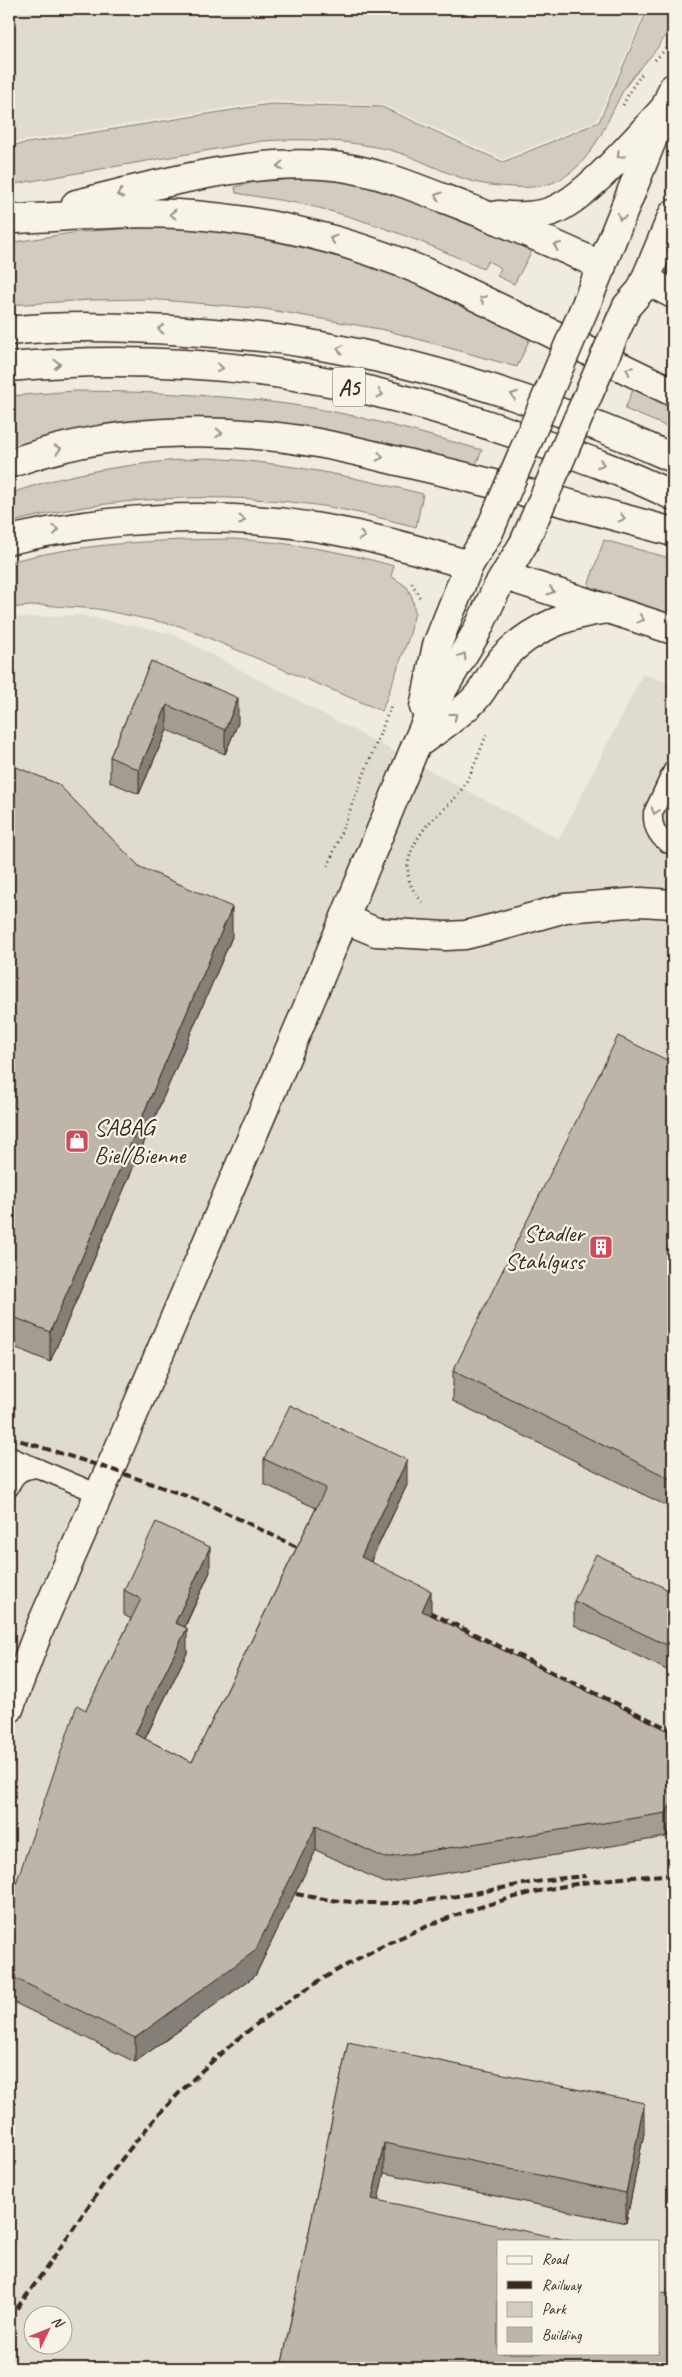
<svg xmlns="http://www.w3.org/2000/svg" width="682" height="2377" font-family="Caveat,sans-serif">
  <rect width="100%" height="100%" fill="#efebe0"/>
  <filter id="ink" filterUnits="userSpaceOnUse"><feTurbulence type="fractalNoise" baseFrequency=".02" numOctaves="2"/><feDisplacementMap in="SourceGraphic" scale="10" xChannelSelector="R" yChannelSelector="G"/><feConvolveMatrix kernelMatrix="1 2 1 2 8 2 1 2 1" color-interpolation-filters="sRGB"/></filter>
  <g filter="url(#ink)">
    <g fill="#e0dbd0" fill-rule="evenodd">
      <polygon points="9,9 646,9 597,120 503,159 384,105 271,101 9,143"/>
      <path d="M80 615 173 634 559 839 643 674 673 684V2368H9V618ZM498 2241H658V2353H498ZM32 2314H62V2344H32Z"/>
    </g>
    <g fill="#d1cbc0" stroke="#867a6f">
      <path d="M648 9H673C673 42 639 64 623 91 607 120 597 152 570 173 551 187 535 188 513 187 497 186 483 185 468 180 441 172 417 157 390 150 347 140 305 138 262 141L9 185V146L270 104 382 107 503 162 599 122Z"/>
      <path d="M317 178C394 185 463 221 532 251L514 284 497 276 501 268 488 261 483 269C430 244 376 223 319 208 292 201 263 198 236 193L235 187 263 180Z"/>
      <path d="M151 227C212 229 272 235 331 252 400 272 465 306 531 336L517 367 385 330 265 309 149 299 90 300 9 305V243L78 232Z"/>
      <polygon points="634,387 673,407 673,429 625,409"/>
      <path d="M75 391C168 392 262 396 354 416 397 426 439 438 482 450L475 467 379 442 319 430 9 452V396Z"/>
      <path d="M204 458C279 461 350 476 423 494L416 527C385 519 354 511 323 506 219 491 110 496 9 523V494C72 471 137 463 204 458Z"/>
      <path d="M233 539C288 542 341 551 394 566L391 576 407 587 412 597 415 612 410 634 382 711 180 626 98 609 41 605 9 608V562C82 543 157 540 233 539Z"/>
      <polygon points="604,540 673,559 673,615 588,586"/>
    </g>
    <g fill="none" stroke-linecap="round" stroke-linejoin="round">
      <g stroke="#3b2a1e" stroke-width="21">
        <g id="lane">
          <path d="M673 770 653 813C652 828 659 840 673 846"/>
          <polyline points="9,1456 99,1494"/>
          <path d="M9 1488C15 1473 23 1469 38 1468"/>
        </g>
      </g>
      <g stroke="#3b2a1e" stroke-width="31">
        <polyline id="street" points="345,919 376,932 446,936 465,935 498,927 565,908 641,902 673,904"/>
      </g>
      <g stroke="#3b2a1e" stroke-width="31">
        <g id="secondary">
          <polyline points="587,302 673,88"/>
          <polyline points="622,317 627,306 641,290 673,214"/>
          <polyline points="424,707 437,645 469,565 489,532"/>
          <polyline points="9,1709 39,1630 120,1446 314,992 416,745 434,704 476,633 497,588 524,543"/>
        </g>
      </g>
      <g stroke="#3b2a1e" stroke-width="31">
        <g id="highway">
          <path d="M76 204C155 185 259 155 341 167 377 172 412 186 445 199 498 219 550 242 602 266"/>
          <path d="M498 215C515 217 535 217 552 211 588 197 638 136 666 107"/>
          <path d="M11 219C66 217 123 211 178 214 265 219 347 239 427 273L673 392"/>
          <polyline points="646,280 673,294"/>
          <path d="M9 331C62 325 118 327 171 330 217 333 265 336 310 344 436 366 557 406 673 458"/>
          <path d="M9 367C124 356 245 363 359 388 417 402 473 419 529 439 578 456 627 473 673 496"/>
          <path d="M9 464C105 428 217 425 318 443 355 450 392 460 428 468 511 487 592 510 673 532"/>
          <path d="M9 540C107 517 214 511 314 527 367 535 418 550 469 565"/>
          <polyline points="505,576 673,630"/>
          <path d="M416 745C435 731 457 717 474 700 487 687 492 669 505 656 532 628 570 613 608 609"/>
        </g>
      </g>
      <g stroke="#3b2a1e" stroke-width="3" stroke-dasharray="1 4" stroke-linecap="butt">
        <polyline points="655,60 666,49 673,35"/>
        <polyline points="623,105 633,86 642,74"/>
        <polyline points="412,583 421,600"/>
        <polyline points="328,866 392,703"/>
        <path d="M423 902C397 877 408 848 429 823 438 813 450 805 459 793 472 775 479 753 487 733"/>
      </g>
      <use href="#lane" stroke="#f7f3e8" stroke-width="18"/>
      <use href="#street" stroke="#f7f3e8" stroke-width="28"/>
      <use href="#secondary" stroke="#f7f3e8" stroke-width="28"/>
      <use href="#highway" stroke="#f7f3e8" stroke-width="28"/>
      <g stroke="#3b2a1e" stroke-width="4" stroke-dasharray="8 4" stroke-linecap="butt">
        <polyline points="9,1437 110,1469 206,1503 309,1553"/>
        <polyline points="419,1607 673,1731"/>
        <path d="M296 1894C334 1902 373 1905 411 1902 470 1897 527 1880 586 1876"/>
        <polyline points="666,1904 673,1903"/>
        <path d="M9 2318C57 2259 93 2192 142 2134 273 1978 468 1879 673 1875"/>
      </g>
      <g stroke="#3b2a1e" stroke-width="31" stroke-linecap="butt">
        <g id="secondary-bridge">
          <polyline points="489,532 587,302"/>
          <polyline points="524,543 622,317"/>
        </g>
      </g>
      <use href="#secondary-bridge" stroke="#f7f3e8" stroke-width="28"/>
    </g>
    <g fill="#a39c92" stroke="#3b2a1e">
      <polygon points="151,661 238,723 225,754 167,730 139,794 110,782 110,757"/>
      <polygon points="9,764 140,867 232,937 50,1362 9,1345"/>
      <polygon points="673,1063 673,1509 453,1401 453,1371"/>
      <polygon points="264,1459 407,1485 371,1561 431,1615 673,1733 673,1829 671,1829 666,1837 385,1883 316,1850 255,1976 135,2062 9,2000 9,1904 86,1710 131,1619 124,1615 124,1590 210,1572 185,1627 187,1653 145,1739 192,1762 316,1508 264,1484"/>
      <polygon points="673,1592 673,1673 574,1625 574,1601"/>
      <polygon points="348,2042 644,2133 626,2223 384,2173 281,2368"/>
    </g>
    <g fill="#847f77" stroke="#3b2a1e">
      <polygon points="238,698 238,723 225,754 225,730"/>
      <polygon points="167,705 167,730 139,794 139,770"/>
      <polygon points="232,907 232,937 50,1362 50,1332"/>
      <polygon points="407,1460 407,1485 361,1581 361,1557"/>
      <polygon points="210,1547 210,1572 175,1647 175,1623"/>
      <polygon points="431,1591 431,1615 422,1611"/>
      <polygon points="187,1628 187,1653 135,1758 135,1734"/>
      <polygon points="671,1804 671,1829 666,1837 666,1813"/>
      <polygon points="316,1826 316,1850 255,1976 135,2062 135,2038"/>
      <polygon points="13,2080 13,2105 9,2125 9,2100"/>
      <polygon points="644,2103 644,2133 626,2223 626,2193"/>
      <polygon points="384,2143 384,2173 372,2229 372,2199"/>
    </g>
    <g fill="#bdb5aa" stroke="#3b2a1e">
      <polygon points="151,661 238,698 225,730 167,705 139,770 110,757"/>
      <polygon points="9,764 58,784 140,867 232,907 50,1332 9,1315"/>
      <polygon points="618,1036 673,1063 673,1480 453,1371"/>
      <polygon points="290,1405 407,1460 361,1557 431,1591 422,1611 673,1733 673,1804 671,1804 666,1813 385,1858 316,1826 255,1951 135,2038 9,1975 9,1904 77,1705 86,1710 141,1599 124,1590 156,1522 210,1547 175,1623 187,1628 135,1734 192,1762 326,1488 264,1459"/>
      <polygon points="596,1554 673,1592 673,1648 574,1601"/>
      <polygon points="348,2042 644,2103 626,2193 384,2143 372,2199 572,2241 498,2241 498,2353 658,2353 658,2292 673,2295 673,2368 281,2368"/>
      <polygon points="9,2079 13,2080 9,2100"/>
      <polygon points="50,2364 76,2368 49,2368"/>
    </g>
    <defs><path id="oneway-chevron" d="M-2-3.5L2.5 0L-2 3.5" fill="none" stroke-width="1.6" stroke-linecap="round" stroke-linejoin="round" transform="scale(1.25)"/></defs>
    <g stroke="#998e83">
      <use href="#oneway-chevron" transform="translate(620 155) rotate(134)"/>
      <use href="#oneway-chevron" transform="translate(280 166) rotate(178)"/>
      <use href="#oneway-chevron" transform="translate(120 194) rotate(167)"/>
      <use href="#oneway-chevron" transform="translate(438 196) rotate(-159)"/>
      <use href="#oneway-chevron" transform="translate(173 214) rotate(-179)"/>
      <use href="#oneway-chevron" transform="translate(621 217) rotate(112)"/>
      <use href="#oneway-chevron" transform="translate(333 239) rotate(-164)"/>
      <use href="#oneway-chevron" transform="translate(557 246) rotate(-156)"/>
      <use href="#oneway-chevron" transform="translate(483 299) rotate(-154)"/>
      <use href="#oneway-chevron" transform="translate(161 329) rotate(-177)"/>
      <use href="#oneway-chevron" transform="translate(340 349) rotate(-169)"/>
      <use href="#oneway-chevron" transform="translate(57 364) rotate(-2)"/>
      <use href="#oneway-chevron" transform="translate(220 368) rotate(4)"/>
      <use href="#oneway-chevron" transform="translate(629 370) rotate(-154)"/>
      <use href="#oneway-chevron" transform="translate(380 394) rotate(14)"/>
      <use href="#oneway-chevron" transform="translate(514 395) rotate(-160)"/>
      <use href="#oneway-chevron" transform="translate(219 433) rotate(3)"/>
      <use href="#oneway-chevron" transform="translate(58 449) rotate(-14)"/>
      <use href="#oneway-chevron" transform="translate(380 457) rotate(13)"/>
      <use href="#oneway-chevron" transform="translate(601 464) rotate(21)"/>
      <use href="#oneway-chevron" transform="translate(622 518) rotate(15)"/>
      <use href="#oneway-chevron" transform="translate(242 520) rotate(1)"/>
      <use href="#oneway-chevron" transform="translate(56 530) rotate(-8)"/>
      <use href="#oneway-chevron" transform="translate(362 536) rotate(11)"/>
      <use href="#oneway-chevron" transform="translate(551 591) rotate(18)"/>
      <use href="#oneway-chevron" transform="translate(641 619) rotate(18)"/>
      <use href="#oneway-chevron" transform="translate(463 656) rotate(-59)"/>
      <use href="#oneway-chevron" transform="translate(454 716) rotate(-38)"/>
      <use href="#oneway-chevron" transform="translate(655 811) rotate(108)"/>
    </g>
  </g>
  <defs>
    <g id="shop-square" transform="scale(1.25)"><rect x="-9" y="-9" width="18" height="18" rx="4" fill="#d1495b" stroke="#f7f3e8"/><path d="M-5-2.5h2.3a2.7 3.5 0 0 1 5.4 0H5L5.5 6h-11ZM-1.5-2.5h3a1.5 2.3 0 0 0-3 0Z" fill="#fff"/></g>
    <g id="building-square" transform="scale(1.25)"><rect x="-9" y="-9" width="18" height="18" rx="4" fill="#d1495b" stroke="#f7f3e8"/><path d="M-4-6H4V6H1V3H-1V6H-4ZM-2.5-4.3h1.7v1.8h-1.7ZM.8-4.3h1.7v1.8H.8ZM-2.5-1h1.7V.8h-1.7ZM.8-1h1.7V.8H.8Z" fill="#fff"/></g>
  </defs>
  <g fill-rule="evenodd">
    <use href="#shop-square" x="77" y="1141"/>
    <use href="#building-square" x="601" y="1247"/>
  </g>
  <g text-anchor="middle" stroke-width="4.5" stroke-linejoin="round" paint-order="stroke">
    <rect fill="#f7f3e8" stroke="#73665b" stroke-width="1" x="333" y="367.5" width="32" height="39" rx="4"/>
    <g font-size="22" font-weight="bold" fill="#3b2a1e">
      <text x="349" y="395">A5</text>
    </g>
    <g font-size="24" fill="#3b2a1e" stroke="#f7f3e8" text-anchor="start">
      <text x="94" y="1135">SABAG<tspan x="94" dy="28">Biel/Bienne</tspan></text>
      <text x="584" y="1241" text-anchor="end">Stadler<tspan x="584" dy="28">Stahlguss</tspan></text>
    </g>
  </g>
  <rect width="682" height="2377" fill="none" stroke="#f7f3e8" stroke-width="30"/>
  <rect x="15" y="15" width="652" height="2347" fill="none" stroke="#3b2a1e" stroke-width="2" filter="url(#ink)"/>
  <rect x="497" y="2240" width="162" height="115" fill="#f7f3e8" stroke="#aca397"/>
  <rect x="507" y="2256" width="25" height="8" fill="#f7f3e8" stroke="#aca397"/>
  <text x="542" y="2264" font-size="15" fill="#3b2a1e">Road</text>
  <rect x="507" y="2281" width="25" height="8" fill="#3b2a1e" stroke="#aca397"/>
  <text x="542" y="2290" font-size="15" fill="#3b2a1e">Railway</text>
  <rect x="507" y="2302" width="25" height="15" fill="#d1cbc0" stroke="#aca397"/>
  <text x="542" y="2314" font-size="15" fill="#3b2a1e">Park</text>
  <rect x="507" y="2327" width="25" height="15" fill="#bdb5aa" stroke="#aca397"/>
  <text x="542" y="2340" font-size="15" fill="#3b2a1e">Building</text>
  <g transform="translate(48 2330) rotate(47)"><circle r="24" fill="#f7f3e8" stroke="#aca397"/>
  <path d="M0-4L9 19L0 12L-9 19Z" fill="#d1495b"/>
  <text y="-8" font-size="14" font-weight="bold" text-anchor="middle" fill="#3b2a1e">N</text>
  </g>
</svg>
